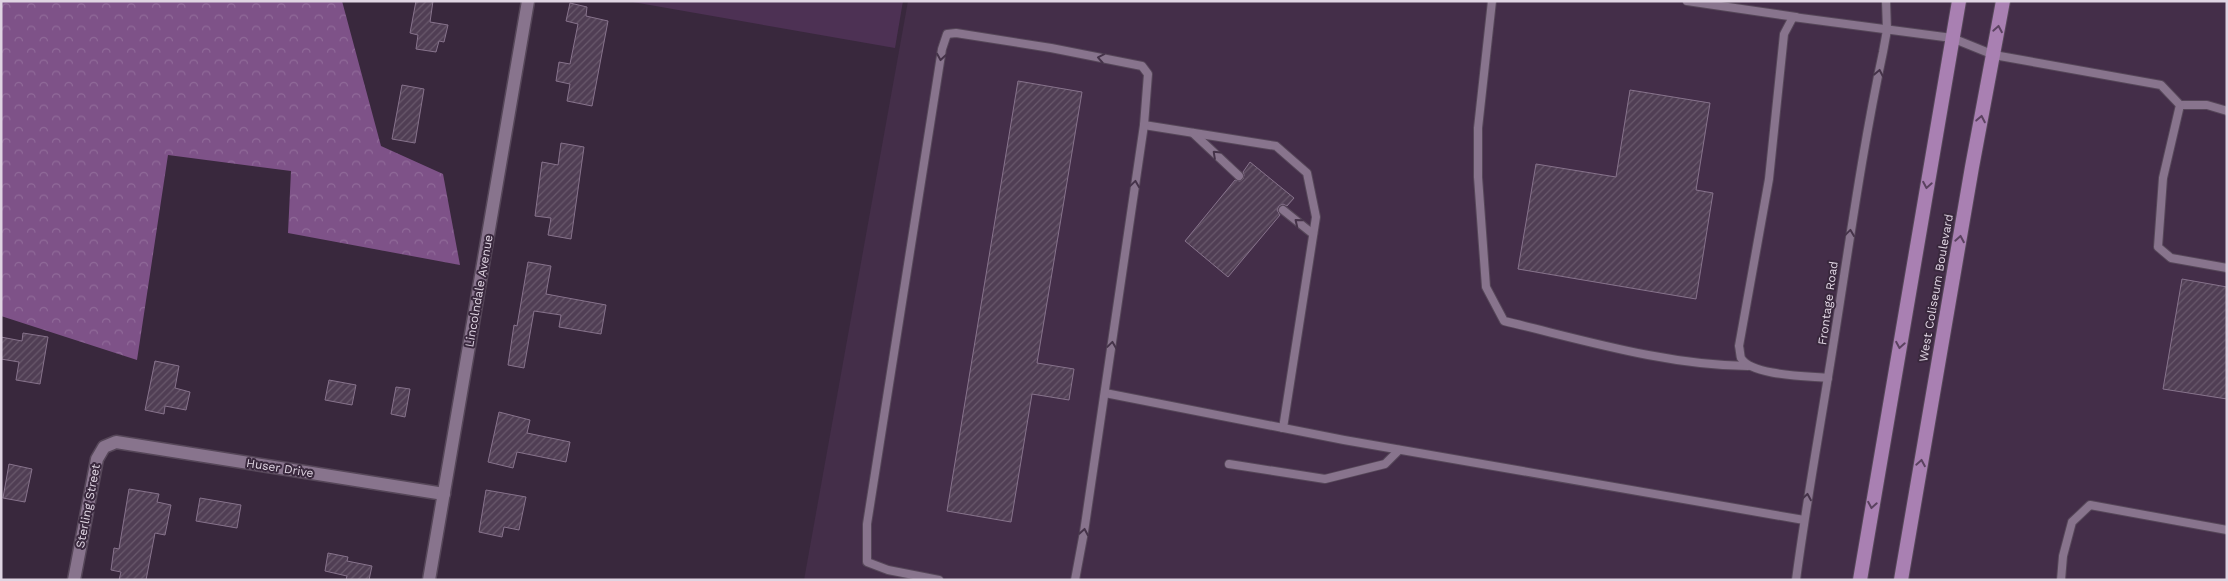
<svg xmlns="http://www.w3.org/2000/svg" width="2228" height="581" font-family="'Work Sans',sans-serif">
  <defs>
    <pattern id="forest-crowns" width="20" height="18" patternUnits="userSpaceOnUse" patternTransform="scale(1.25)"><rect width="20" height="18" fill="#7e5288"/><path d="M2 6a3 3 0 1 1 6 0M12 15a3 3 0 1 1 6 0" fill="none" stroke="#906a99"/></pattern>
    <pattern id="building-hatch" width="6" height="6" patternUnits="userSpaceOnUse" patternTransform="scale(1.25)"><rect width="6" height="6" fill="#503e54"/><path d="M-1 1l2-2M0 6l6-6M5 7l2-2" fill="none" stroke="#69596c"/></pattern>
  </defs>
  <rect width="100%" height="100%" fill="#39283d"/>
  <polygon fill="#442e49" points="908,1 2227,1 2227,580 804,580"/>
  <polygon fill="#4d3154" points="627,1 903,1 895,48"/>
  <polygon fill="url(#forest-crowns)" points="1,1 342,1 381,146 443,174 460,265 288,233 291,171 168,155 137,360 1,316"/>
  <g fill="url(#building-hatch)" stroke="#87738c">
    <polygon points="416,1 433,1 430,22 448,25 444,42 439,41 436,52 416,49 418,35 410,33"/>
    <polygon points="570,3 587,7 586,16 608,21 592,106 567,101 570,84 556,81 559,62 570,64 578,24 566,21"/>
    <polygon points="1018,81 1082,92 1037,363 1074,369 1069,400 1032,394 1011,522 947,511"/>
    <polygon points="402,85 424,89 415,143 392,139"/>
    <polygon points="1630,90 1710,103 1696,190 1713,193 1696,299 1518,269 1536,164 1616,177"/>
    <polygon points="561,143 584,147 571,239 548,235 551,218 535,216 542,162 558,165"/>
    <polygon points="1250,162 1294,198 1287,206 1283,204 1279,206 1277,210 1280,215 1228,277 1185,241 1235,180 1240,181 1243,179 1244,175 1243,172"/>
    <polygon points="528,262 551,266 546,294 606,305 601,334 559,327 561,315 534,311 524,368 508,365 514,325 517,326"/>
    <polygon points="2182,279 2227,287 2227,399 2163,389"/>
    <polygon points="23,333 48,337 40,384 16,380 19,362 1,359 1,337 22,341"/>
    <polygon points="155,361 179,366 175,388 190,392 186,410 165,406 164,414 145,410"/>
    <polygon points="329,380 356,385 352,405 325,400"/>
    <polygon points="396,387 410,389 405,417 391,414"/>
    <polygon points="499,412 530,420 527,433 570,442 566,462 517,452 513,468 488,462"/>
    <polygon points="9,464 32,469 25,502 3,498"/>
    <polygon points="129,489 159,494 157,502 171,505 165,535 155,533 146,580 119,580 121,572 111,570 114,548 119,549"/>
    <polygon points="486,490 526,497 519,530 504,527 502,537 479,532"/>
    <polygon points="200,498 241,505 237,528 196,521"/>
    <polygon points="328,553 348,557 347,561 372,566 369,580 346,580 347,576 325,571"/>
  </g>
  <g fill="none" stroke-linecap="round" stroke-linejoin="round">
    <g stroke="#564759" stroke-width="10">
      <g id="service">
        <path d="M1492 1 1478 128V177L1486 287 1504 321C1584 340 1665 365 1748 366"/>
        <polyline points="1687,1 1796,17"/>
        <polyline points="2180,105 2207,105 2227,111"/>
        <polyline points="1144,125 1276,146 1307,173 1316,217 1283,428"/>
        <polyline points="1193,133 1239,176"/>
        <polyline points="1283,210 1313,234"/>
        <path d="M1828 378C1808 376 1752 376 1741 358 1740 355 1740 350 1739 346L1769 179 1784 34 1793 17 1952 38 1994 55 2161 85 2180 105 2163 178 2158 247 2171 258 2227 268"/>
        <polyline points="1105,393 1344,440 1804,520"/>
        <polyline points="1229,464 1325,479 1385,464 1399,450"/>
        <polyline points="939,580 888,570 867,562 867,524 942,49 947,34 956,33 1051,48 1142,66 1148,74 1144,125 1084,532 1075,580"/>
        <path d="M1796 580C1805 512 1817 445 1828 377 1846 269 1860 159 1883 52L1887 30 1886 1"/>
        <polyline points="2061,580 2063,556 2072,522 2090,505 2227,530"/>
      </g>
    </g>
    <g stroke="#564759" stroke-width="15">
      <g id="minor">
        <polyline points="74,580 97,459 104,447 116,442 444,494"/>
        <polyline points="429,580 528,1"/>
      </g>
    </g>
    <g stroke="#564759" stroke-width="16">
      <g id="trunk">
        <polyline points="1860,580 1959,1"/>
        <polyline points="1901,580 1972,167 2003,1"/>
      </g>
    </g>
    <use href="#service" stroke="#88748d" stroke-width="8"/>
    <use href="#minor" stroke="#88748d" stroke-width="12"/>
    <use href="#trunk" stroke="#a980b2" stroke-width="14"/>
  </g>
  <defs><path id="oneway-chevron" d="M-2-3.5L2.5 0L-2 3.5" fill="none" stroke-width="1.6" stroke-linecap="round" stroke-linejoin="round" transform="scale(1.25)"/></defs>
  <g stroke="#5b4260">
    <use href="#oneway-chevron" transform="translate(1998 29) rotate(-80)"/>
    <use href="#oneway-chevron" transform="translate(1981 119) rotate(-79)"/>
    <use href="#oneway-chevron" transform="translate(1927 185) rotate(100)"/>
    <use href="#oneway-chevron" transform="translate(1960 239) rotate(-80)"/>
    <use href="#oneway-chevron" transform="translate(1900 345) rotate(100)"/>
    <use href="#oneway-chevron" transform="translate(1921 463) rotate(-80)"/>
    <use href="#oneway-chevron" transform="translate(1872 505) rotate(100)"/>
  </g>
  <g stroke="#453349">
    <use href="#oneway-chevron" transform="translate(941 57) rotate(99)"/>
    <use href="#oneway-chevron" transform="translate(1101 58) rotate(-169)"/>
    <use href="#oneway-chevron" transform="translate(1879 73) rotate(-79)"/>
    <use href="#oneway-chevron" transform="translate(1216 154) rotate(-137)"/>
    <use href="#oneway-chevron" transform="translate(1135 184) rotate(-82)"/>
    <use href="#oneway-chevron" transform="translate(1298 222) rotate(-141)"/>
    <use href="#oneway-chevron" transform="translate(1850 233) rotate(-82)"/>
    <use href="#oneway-chevron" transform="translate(1112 345) rotate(-82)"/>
    <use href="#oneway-chevron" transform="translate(1807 497) rotate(-81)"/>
    <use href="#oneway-chevron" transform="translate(1084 532) rotate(-80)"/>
  </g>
  <g text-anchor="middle" stroke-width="4" stroke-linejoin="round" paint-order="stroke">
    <g font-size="12" fill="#e0d5e3" stroke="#39283d">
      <text transform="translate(1936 288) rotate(-80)" y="4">West Coliseum Boulevard</text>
      <text transform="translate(479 291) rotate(-80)" y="4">Lincolndale Avenue</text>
      <text transform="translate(1828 303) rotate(-82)" y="4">Frontage Road</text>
      <text transform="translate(280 468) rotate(9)" y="4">Huser Drive</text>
      <text transform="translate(88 506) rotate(-79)" y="4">Sterling Street</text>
    </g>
  </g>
  <rect width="2228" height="581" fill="none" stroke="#e0d5e3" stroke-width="5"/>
</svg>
